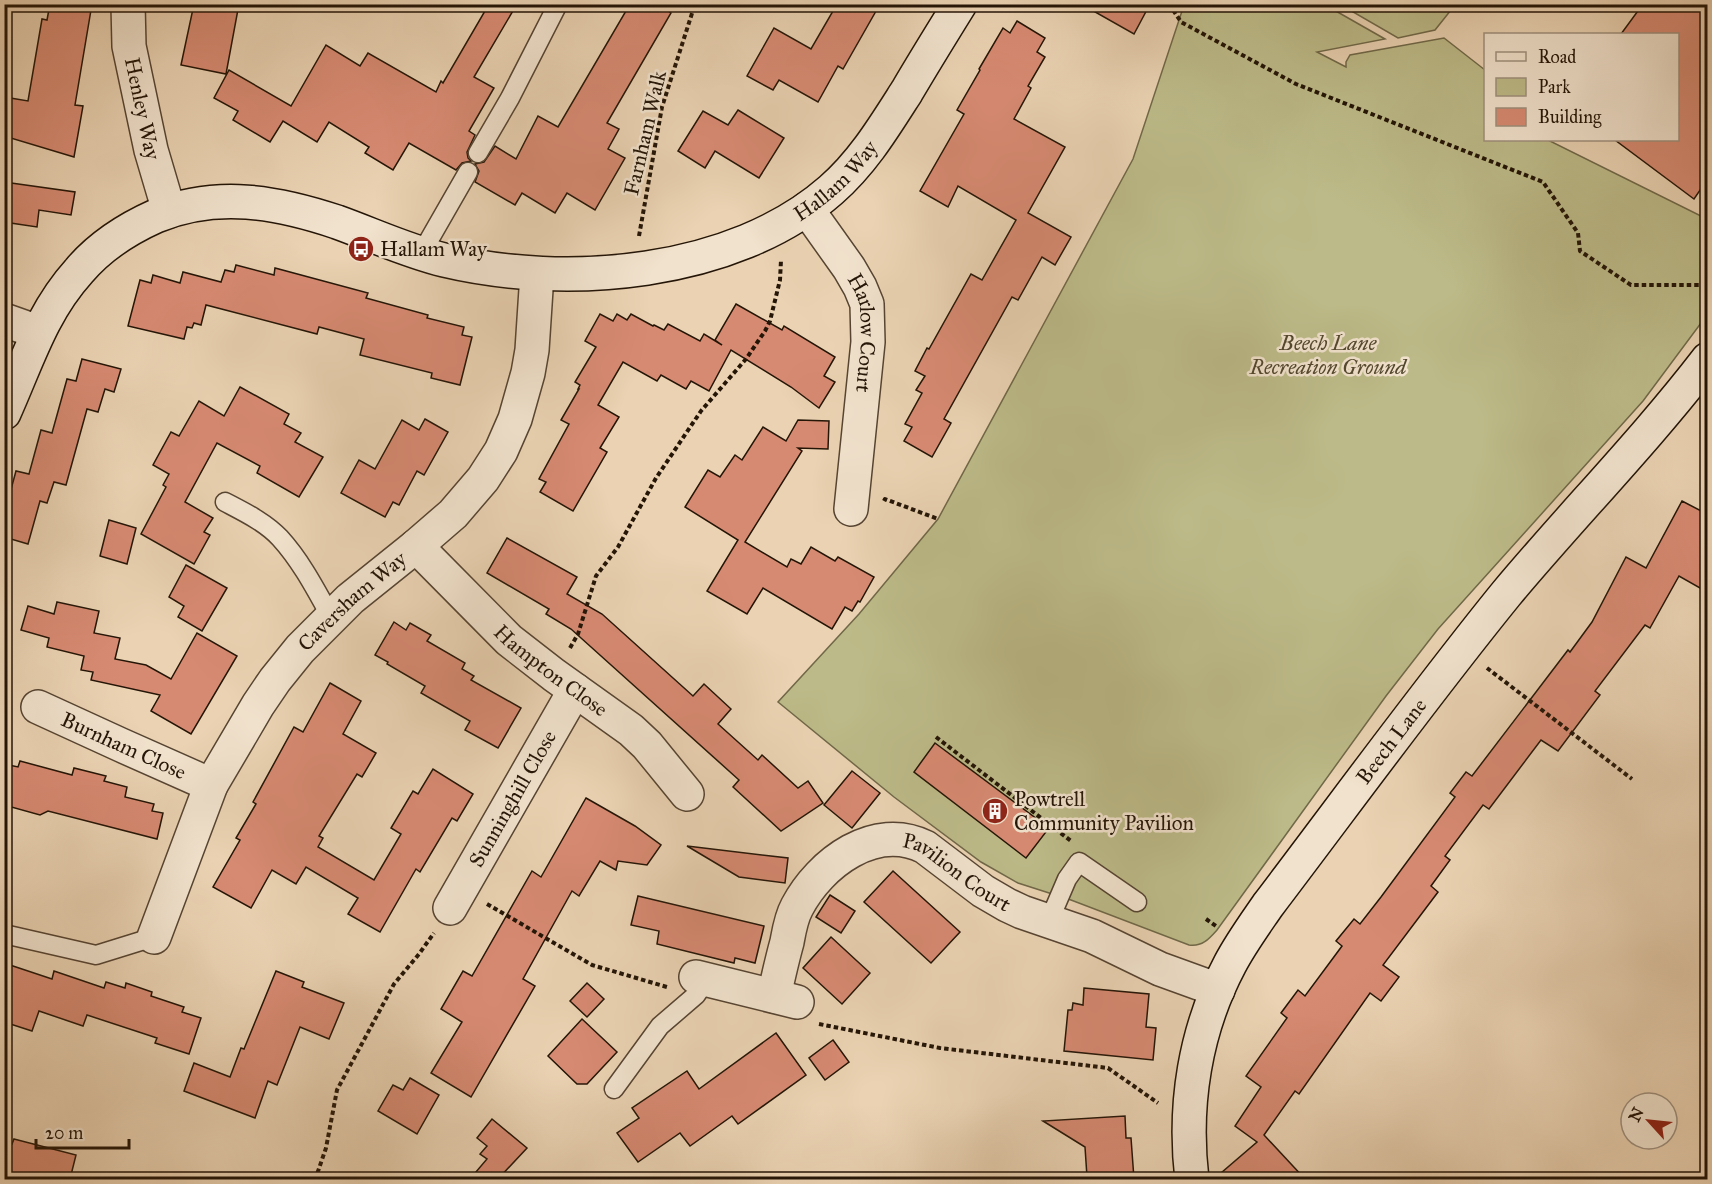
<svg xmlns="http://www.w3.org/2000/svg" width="1712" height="1184" font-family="'IM FELL Great Primer',serif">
  <rect width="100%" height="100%" fill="#ead2b2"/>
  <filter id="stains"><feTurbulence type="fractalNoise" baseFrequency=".00333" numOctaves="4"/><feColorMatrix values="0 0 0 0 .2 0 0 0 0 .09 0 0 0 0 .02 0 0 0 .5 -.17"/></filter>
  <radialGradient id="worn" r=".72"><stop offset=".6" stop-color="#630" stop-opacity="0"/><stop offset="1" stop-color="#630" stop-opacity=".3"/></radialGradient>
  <g fill="#bcba88" stroke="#706848" stroke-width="1.5">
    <path d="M1184 5H1328L1327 6 1385 39 1317 52 1346 67V62L1350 55 1444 38 1485 70 1486 140H1548L1707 219V315L1643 401 1438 629 1386 696 1217 930C1209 939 1202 947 1189 945L1071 900 1018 883 981 862 894 797 778 702 859 614 938 519 1133 159Z"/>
    <polygon points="1341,5 1455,5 1435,30 1398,38"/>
  </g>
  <g fill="#d78a72" stroke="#241507" stroke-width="1.5">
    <polygon points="50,4 92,4 75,105 83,106 74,157 4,136 4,97 28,101 42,19 47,20"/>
    <polygon points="194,4 239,4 226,74 181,65"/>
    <polygon points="489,4 517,4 474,77 494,88 469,131 475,135 467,152 468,158 471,161 462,163 456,170 409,143 393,170 365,153 369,147 329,122 317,142 283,121 270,142 233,120 238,111 214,98 229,70 291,106 326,45 360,66 368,53 436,92 441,81 443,83"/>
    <polygon points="630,4 658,4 671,13 607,123 619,129 608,149 625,158 595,210 567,193 555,213 522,193 515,205 475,182 479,171 475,164 484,162 495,146 516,159 538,116 558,127"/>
    <polygon points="837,4 880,4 843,69 838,66 818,102 779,80 773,90 747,76 774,28 811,49"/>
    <polygon points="1081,4 1150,4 1134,34"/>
    <polygon points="1643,4 1707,4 1707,180 1694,199 1615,140 1677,140 1677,34 1621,34"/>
    <polygon points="1017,21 1045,38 1037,52 1045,57 1028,86 1031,88 1014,119 1065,147 1028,213 1071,237 1055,265 1042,257 1018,300 1012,297 944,419 951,423 932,457 904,441 912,427 905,424 922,393 916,390 925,376 915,371 927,348 929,349 971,274 982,280 1016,220 958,186 948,207 920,191 964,114 957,110 980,70 979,69 1003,28 1010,33"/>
    <polygon points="738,110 784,138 759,178 715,151 705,168 678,151 703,111 728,125"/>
    <polygon points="4,182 75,192 71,215 39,210 37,227 4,222"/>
    <polygon points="236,265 274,275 275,268 368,293 366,298 428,315 427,318 464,327 462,335 472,337 460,385 431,378 432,373 360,355 364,339 319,327 317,334 206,305 201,325 194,323 192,328 187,327 184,339 128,326 140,280 151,283 153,275 180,283 183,272 221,282 225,270 234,272"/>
    <polygon points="736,304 782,330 784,326 835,357 824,376 835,382 819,408 791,387 731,350 709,391 691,381 686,389 661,375 657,381 623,362 598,405 619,417 600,448 607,452 573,511 540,492 546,482 539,479 569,424 561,420 579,389 578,389 580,385 575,382 596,347 585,341 600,314 613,321 617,314 627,320 631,314 653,326 654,325 664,330 668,324 700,341 704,334 722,345 715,340"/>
    <polygon points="82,359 121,369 114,392 105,389 98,412 87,409 66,485 54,482 47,503 40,501 28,544 4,537 4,515 16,471 29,474 41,430 52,433 67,379 76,381"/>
    <polygon points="240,387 289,414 284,424 301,433 295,442 323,457 299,497 257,473 260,466 217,443 185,502 213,518 204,532 210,535 194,564 141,534 166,487 163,485 169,474 153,465 171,432 179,436 199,401 224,416"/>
    <polygon points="425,419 448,432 424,475 417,471 399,505 393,502 385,517 341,493 359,460 375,469 402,420 419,430"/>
    <polygon points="798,420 829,421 828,449 798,448 802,451 745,542 787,567 791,559 801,564 811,547 835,561 838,557 874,577 860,602 858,601 852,611 845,607 832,629 763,588 747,614 707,591 738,540 685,507 708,470 720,477 735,455 742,460 763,427 786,441"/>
    <polygon points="1682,501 1707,514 1707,592 1679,576 1650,628 1645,625 1595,691 1600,695 1558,751 1541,740 1489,809 1483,805 1445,856 1450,860 1431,886 1438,892 1383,965 1399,977 1381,1001 1370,993 1299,1094 1295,1091 1264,1135 1305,1179 1214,1179 1257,1142 1235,1126 1261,1087 1246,1076 1287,1018 1281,1013 1298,990 1305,996 1342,946 1336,941 1354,919 1360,924 1381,897 1455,797 1450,793 1466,772 1472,776 1568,650 1570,652 1592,622 1626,557 1646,568"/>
    <polygon points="109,520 136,528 127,564 100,556"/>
    <polygon points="507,538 577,577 567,594 602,614 693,696 704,684 731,709 718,724 758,760 762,755 798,788 808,781 823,803 781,831 733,787 739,780 571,629 546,614 549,609 487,573"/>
    <polygon points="186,565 227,588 202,631 178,617 184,606 169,597"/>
    <polygon points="57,602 99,611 94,633 120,638 115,659 146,665 171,679 197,633 237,656 191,734 151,711 160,695 91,680 93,672 81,670 84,656 47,647 49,638 21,630 28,606 54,614"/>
    <polygon points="394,622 406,630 410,623 431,635 427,641 465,663 462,669 474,676 471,680 521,708 498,748 465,730 470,721 421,693 425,686 387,664 388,662 375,655"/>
    <polygon points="330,683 361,701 343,734 376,753 362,777 357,774 319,836 323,838 318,847 374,880 401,834 391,828 413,791 418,794 433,769 473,794 457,821 452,818 420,872 416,869 380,932 348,914 358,898 306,867 296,884 272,870 251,908 213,887 240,840 236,838 256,804 253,802 294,727 303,732"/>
    <polygon points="935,743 1049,828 1026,858 914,772"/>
    <polygon points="20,761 72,775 74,768 106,776 104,781 127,787 125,797 154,804 152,811 163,813 157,839 48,811 40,815 4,805 4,764 18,767"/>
    <polygon points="852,771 880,793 852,828 824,805"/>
    <polygon points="586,798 635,826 661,845 647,865 618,861 616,870 600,861 579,896 572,891 523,979 535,986 471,1097 431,1073 462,1022 441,1009 463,971 472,976 532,871 541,877"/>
    <polygon points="687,846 788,858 785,883 739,877"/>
    <polygon points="893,871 960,932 931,963 864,902"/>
    <polygon points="830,895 855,911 841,933 816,917"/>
    <polygon points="638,896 764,926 755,963 735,958 734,963 657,944 659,931 631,925"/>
    <polygon points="831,937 870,973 842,1004 803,968"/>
    <polygon points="4,963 52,979 54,971 104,988 106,982 125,988 126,983 152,992 151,996 184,1007 182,1012 201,1018 189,1054 155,1043 157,1038 87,1015 83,1026 39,1011 32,1031 4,1022"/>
    <polygon points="276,971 304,982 302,987 344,1003 329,1039 300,1027 277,1085 268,1081 255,1118 184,1091 194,1063 230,1077 241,1048 244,1049"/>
    <polygon points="587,983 604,999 587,1017 570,1001"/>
    <polygon points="1084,988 1149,994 1146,1027 1156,1028 1153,1060 1064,1051 1068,1010 1072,1010 1073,1003 1083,1005"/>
    <polygon points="582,1019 617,1052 587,1084 577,1084 548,1056"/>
    <polygon points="776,1033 806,1075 738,1124 732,1116 690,1146 680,1133 638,1162 617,1133 639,1118 632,1108 687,1071 699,1089"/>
    <polygon points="833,1040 849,1062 825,1080 809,1058"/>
    <polygon points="410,1078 439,1095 417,1134 378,1111 393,1085 403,1090"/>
    <polygon points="1125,1116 1126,1138 1131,1138 1134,1179 1101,1179 1101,1177 1087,1177 1085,1147 1043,1121"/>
    <polygon points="492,1119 527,1148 498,1179 470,1179 487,1159 480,1154 487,1146 477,1138"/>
    <polygon points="14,1139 76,1155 70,1179 4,1179 4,1142 12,1144"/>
  </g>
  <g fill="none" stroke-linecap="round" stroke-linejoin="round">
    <g stroke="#564432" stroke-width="21">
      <g id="lane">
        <polyline points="478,153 510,98 558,4"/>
        <polyline points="421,254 468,172"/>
        <path d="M225 502C244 512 265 522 280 538 301 561 316 590 331 617"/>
        <polyline points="1049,921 1067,879 1079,862 1137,902"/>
        <polyline points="4,934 96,955 154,937"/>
        <polyline points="614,1089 660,1026 696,995 707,979"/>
      </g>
    </g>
    <g stroke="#564432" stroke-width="36">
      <g id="street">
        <path id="s1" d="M128 4 129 46 151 150 169 211"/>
        <path id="s2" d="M807 209 849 268 860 287 867 304 868 342 851 509"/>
        <polyline points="4,320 38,332"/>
        <path id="s3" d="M416 546 509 640 554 675 631 730 647 745 687 794"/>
        <path id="s4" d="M38 707 121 745 211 785"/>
        <path id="s5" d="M450 908 575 690"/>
        <path id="s6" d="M154 937 211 785 258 705 275 680 300 649 350 599 416 546 453 514 483 479 501 451 515 419 528 373 532 350 537 274"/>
        <polyline points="696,977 797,1002"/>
        <path id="s7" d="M774 996C778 978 782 960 787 942 789 931 791 918 797 907 820 863 875 822 925 847L983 891 1007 905 1022 912 1092 936 1160 969 1218 990"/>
      </g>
    </g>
    <g stroke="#241507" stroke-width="36">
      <g id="secondary">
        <path id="s8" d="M4 413C27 362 41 313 79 271 100 246 127 229 156 216 217 191 277 202 337 222 373 235 407 251 444 260 566 289 733 276 831 190 863 162 884 127 907 91 924 62 942 33 960 4"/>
        <path id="s9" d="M1192 1180C1183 1105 1195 1030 1230 964 1241 943 1255 924 1268 905 1347 801 1424 695 1506 594 1572 515 1645 441 1708 359"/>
      </g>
    </g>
    <g stroke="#241507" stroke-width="4" stroke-dasharray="4.5 3" stroke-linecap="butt">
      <polyline points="1169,4 1181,22 1296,84 1543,182 1578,233 1580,251 1631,285 1708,285"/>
      <polyline points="639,236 662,107 695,4"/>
      <polyline points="884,501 885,499 938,519"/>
      <polyline points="570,648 578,634 596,576 618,547 656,478 701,411 746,359 765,331 770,321 780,280 781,260"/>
      <polyline points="1487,668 1632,779"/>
      <polyline points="936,737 1071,841"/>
      <polyline points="487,904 592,965 667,987"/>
      <polyline points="1206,919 1216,926"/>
      <polyline points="819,1024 940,1048 1108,1068 1158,1103"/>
      <polyline points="315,1180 326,1148 337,1090 394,984 419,954 434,933"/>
    </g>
    <use href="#lane" stroke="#f1e2cd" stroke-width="18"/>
    <use href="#street" stroke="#f1e2cd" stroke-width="33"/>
    <use href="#secondary" stroke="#f1e2cd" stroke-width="33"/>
  </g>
  <defs>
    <g id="bus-disc" transform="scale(1.35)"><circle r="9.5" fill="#8f2418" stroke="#f1e2cd"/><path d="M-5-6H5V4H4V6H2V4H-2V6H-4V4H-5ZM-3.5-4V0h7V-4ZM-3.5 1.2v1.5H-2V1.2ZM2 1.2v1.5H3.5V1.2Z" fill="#fff"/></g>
    <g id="building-disc" transform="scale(1.35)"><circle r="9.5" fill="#8f2418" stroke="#f1e2cd"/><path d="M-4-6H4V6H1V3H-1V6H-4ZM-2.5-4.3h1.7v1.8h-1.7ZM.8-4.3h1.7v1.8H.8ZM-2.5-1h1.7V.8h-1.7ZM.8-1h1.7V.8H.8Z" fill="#fff"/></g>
  </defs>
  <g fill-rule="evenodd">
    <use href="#bus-disc" x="361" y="249"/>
    <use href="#building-disc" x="995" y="811"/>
  </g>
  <g text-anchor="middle" stroke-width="5" stroke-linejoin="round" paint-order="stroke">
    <g font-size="21" fill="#241507" stroke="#f1e2cd">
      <text dy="7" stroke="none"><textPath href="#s1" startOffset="106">Henley Way</textPath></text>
      <text transform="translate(645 133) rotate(-77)" y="7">Farnham Walk</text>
      <text dy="7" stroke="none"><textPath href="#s8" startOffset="972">Hallam Way</textPath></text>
      <text dy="7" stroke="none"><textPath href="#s2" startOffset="141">Harlow Court</textPath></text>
      <text dy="7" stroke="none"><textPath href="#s6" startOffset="396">Caversham Way</textPath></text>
      <text dy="7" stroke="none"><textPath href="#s3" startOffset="184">Hampton Close</textPath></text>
      <text dy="7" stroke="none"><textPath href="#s9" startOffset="498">Beech Lane</textPath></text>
      <text dy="7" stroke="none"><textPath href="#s4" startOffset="94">Burnham Close</textPath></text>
      <text dy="7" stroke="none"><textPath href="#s5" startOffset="126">Sunninghill Close</textPath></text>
      <text dy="7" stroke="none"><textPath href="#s7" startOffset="288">Pavilion Court</textPath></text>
    </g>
    <g font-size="21" fill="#241507" stroke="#f1e2cd" text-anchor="start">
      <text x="380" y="256">Hallam Way</text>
      <text x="1014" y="806">Powtrell<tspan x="1014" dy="24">Community Pavilion</tspan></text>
    </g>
    <g font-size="21" font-style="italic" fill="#52472e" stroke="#f1e2cd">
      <text x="1328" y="350">Beech Lane<tspan x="1328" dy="24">Recreation Ground</tspan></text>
    </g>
  </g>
  <rect width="1712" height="1184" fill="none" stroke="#ead2b2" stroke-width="24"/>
  <rect x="6" y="6" width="1700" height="1172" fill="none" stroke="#241507" stroke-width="3"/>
  <rect x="12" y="12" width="1688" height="1160" fill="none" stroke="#241507" stroke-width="1.5"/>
  <rect x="1484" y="33" width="195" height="108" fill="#f1e2cd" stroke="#9f907e" stroke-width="1.5"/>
  <rect x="1496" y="52" width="30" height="9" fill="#f1e2cd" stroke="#9f907e" stroke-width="1.5"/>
  <text x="1538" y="63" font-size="18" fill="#241507">Road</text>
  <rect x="1496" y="78" width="30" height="18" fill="#bcba88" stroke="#9f907e" stroke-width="1.5"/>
  <text x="1538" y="93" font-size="18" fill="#241507">Park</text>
  <rect x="1496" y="108" width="30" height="18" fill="#d78a72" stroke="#9f907e" stroke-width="1.5"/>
  <text x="1538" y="123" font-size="18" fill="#241507">Building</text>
  <g transform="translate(1649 1121) rotate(297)"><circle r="28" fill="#f1e2cd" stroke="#9f907e" stroke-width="1.5"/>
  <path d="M0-4.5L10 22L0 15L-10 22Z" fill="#8f2418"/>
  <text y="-9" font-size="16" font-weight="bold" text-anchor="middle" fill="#241507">N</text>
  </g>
  <path d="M36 1139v9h93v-9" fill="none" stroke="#241507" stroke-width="3"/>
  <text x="45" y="1139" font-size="18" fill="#241507" stroke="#f1e2cd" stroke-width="4.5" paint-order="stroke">20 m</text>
  <rect width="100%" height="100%" filter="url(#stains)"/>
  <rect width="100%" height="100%" fill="url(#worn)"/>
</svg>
